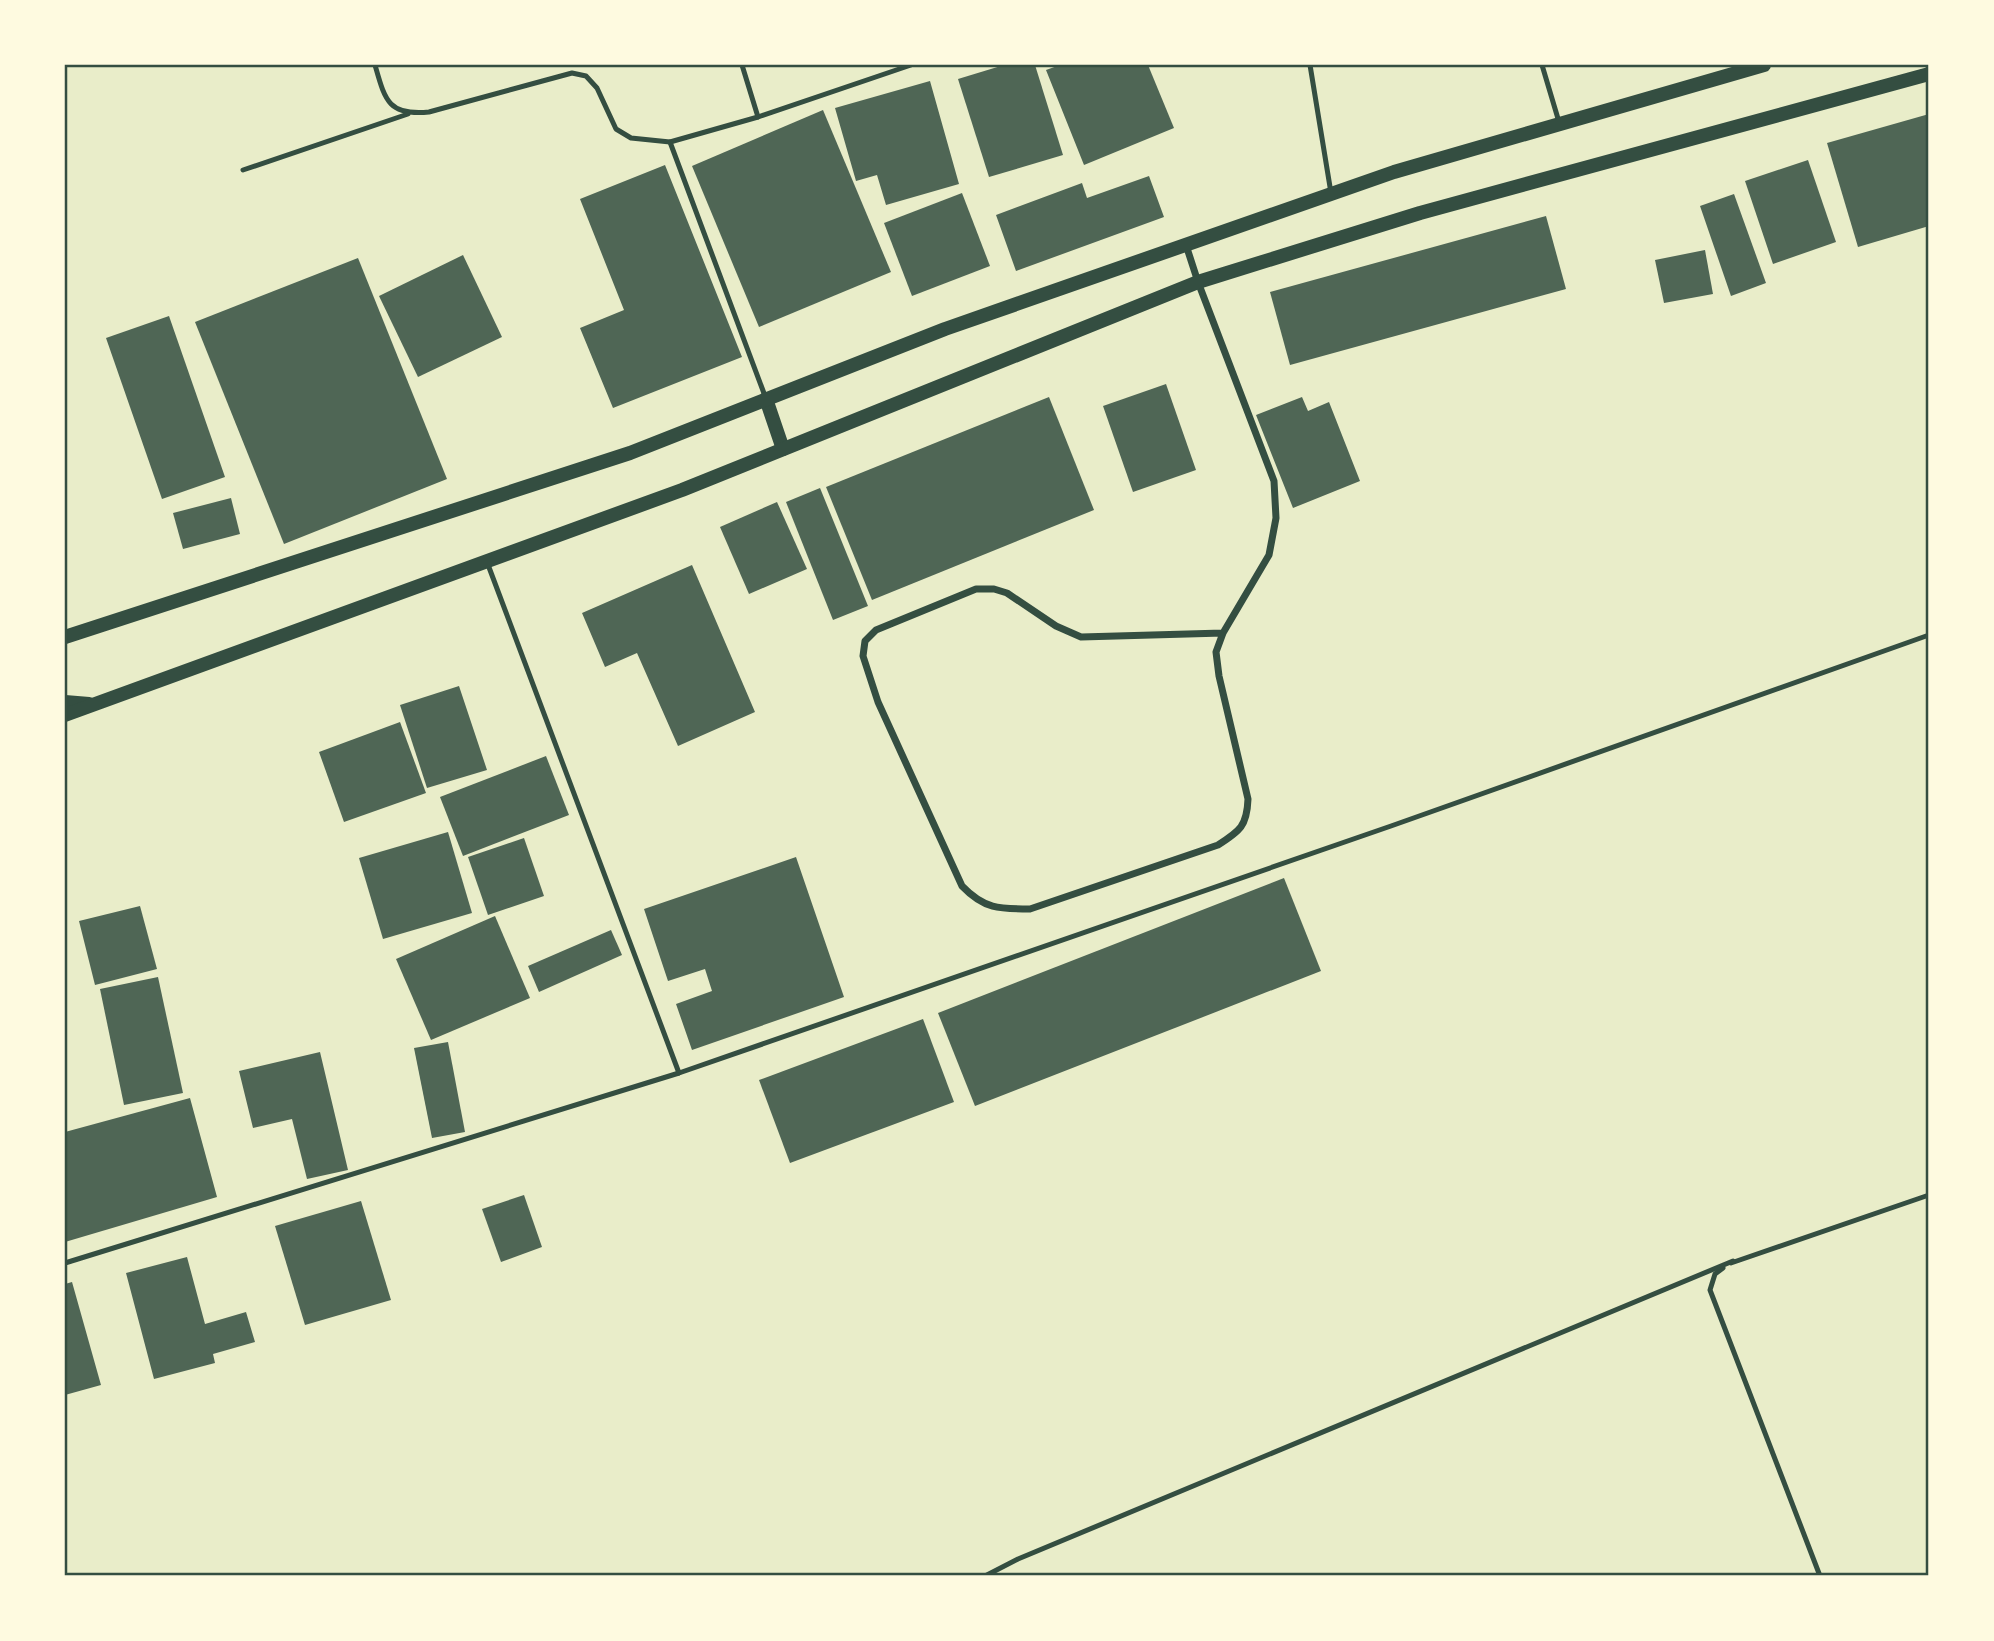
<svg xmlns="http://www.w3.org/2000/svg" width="1994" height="1641" font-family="Inter,sans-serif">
  <rect width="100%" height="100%" fill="#e9edc9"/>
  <g fill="#4f6655">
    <polygon points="1004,65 1035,65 1063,155 989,177 958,79"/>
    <polygon points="1060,65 1148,65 1174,128 1084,165 1046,70"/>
    <polygon points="930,81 959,184 886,205 877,175 856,181 835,108"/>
    <polygon points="823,110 891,272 759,327 692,166"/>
    <polygon points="1929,114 1929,226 1858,247 1827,143"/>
    <polygon points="1808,160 1836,242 1773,264 1745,181"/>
    <polygon points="665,165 742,357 613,408 580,328 624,310 580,199"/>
    <polygon points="1149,176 1164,217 1016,271 996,215 1082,183 1087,198"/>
    <polygon points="962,193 990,266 912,296 884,223"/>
    <polygon points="1734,194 1766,283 1731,296 1700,206"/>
    <polygon points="1546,216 1566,289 1290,365 1270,292"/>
    <polygon points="1705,250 1713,294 1664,303 1655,260"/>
    <polygon points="463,255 502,337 418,377 379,296"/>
    <polygon points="358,258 447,479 284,544 195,322"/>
    <polygon points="169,316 225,477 162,499 106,338"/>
    <polygon points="1166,384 1196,470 1133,492 1103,406"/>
    <polygon points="1049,397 1094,510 872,600 826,487"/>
    <polygon points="1302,397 1308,411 1329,402 1360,481 1293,508 1256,415"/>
    <polygon points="820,488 868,606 833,620 786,502"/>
    <polygon points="231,498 240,534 183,549 173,513"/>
    <polygon points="777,502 807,569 749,594 720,527"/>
    <polygon points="692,565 755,712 678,746 637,653 605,667 582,613"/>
    <polygon points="459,686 487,770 427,788 400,705"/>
    <polygon points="400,722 426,793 344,822 319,752"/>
    <polygon points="546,756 569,815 463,856 440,797"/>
    <polygon points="448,832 472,913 383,939 359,858"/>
    <polygon points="524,838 544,896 488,915 468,857"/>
    <polygon points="796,857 844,997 692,1050 676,1004 712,991 705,969 668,981 644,909"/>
    <polygon points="1284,878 1321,971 975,1106 938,1013"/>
    <polygon points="140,906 157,969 95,985 79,921"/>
    <polygon points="495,916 530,998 431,1040 396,959"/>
    <polygon points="611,930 622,955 539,992 528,966"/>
    <polygon points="158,977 183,1093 124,1105 100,989"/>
    <polygon points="923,1019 954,1102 790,1163 759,1080"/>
    <polygon points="448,1042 465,1132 432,1138 414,1048"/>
    <polygon points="320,1052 348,1170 307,1179 292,1119 253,1128 239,1071"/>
    <polygon points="190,1098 217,1197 65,1242 65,1132"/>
    <polygon points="524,1195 542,1247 501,1262 482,1209"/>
    <polygon points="361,1201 391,1300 305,1325 275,1226"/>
    <polygon points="187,1257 205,1324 246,1312 255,1342 213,1354 215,1363 154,1379 126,1273"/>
    <polygon points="72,1282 101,1385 65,1395 65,1284"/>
  </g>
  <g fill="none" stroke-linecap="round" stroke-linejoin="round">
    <g stroke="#344e41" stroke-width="5">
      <path d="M375 65C385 100 388 116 429 112L572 73 586 76 597 88 616 129 631 138 670 142"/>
      <polyline points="742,65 758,117 670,142 765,396"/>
      <polyline points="1310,65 1331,193"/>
      <polyline points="1542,65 1559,122"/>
      <polyline points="758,117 911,65"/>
      <polyline points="243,170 408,114"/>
      <polyline points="487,562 679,1073"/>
      <polyline points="65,1263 679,1073 1391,826 1929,635"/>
      <polyline points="1731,1263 1929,1195"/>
      <polyline points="1723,1268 1715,1274 1710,1290 1820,1576"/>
      <polyline points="985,1576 1018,1559 1733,1261"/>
    </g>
    <path stroke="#344e41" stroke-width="7" d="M1186 245 1198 282 1274 481 1276 518 1269 555 1223 633 1216 652 1219 676 1248 799C1247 826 1240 831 1218 845L1030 909C999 909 984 909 962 886L878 702 863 656 865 641 876 630 976 589H994L1007 593 1056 626 1081 637 1223 633"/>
    <g stroke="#344e41" stroke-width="14">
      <polyline points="766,399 783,449"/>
      <polyline points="65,637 630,453 945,329 1394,172 1764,65"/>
      <polyline points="65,702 89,704"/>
      <polyline points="65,715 682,490 1198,282 1420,213 1929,74"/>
    </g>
  </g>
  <rect width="1994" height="1641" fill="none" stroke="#fefae0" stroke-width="133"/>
  <rect x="66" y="66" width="1861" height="1508" fill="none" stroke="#344e41" stroke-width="2.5"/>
</svg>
